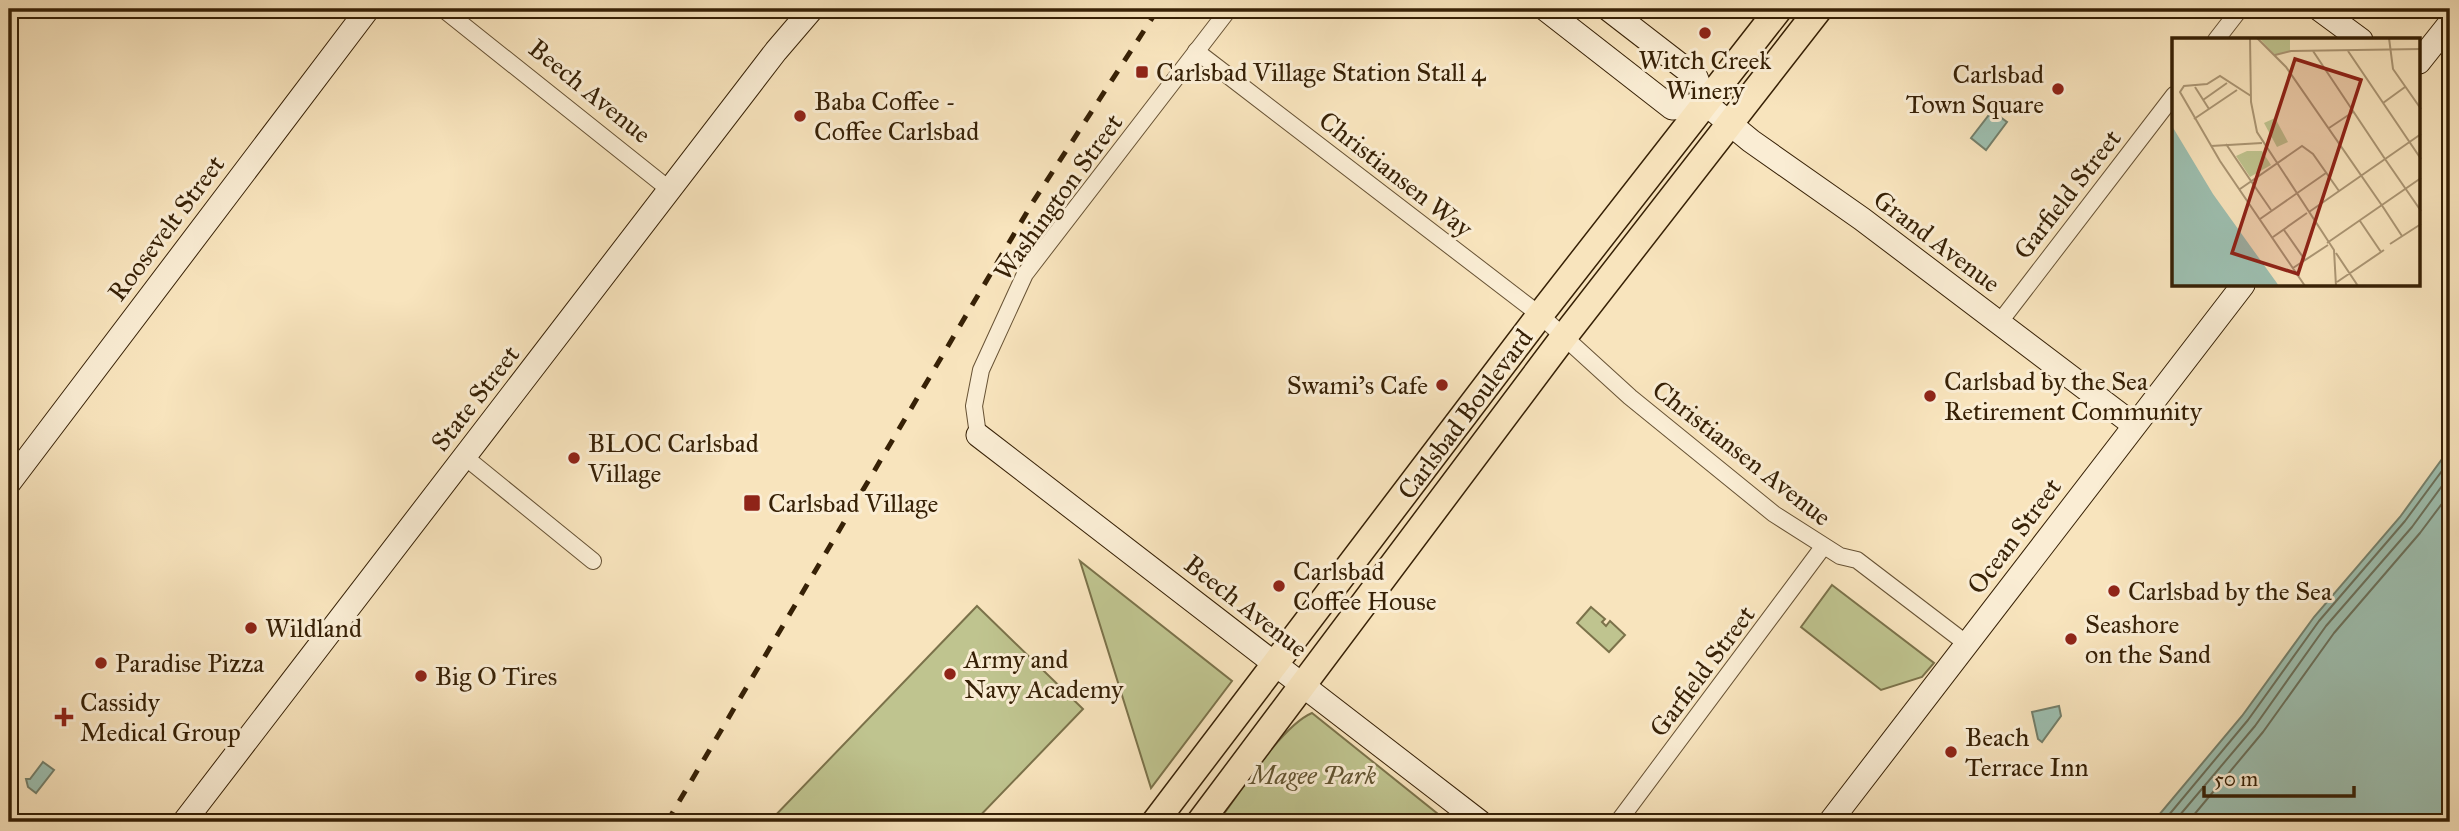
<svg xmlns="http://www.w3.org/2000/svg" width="2459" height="831" font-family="'IM FELL Great Primer',serif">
  <rect width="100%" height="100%" fill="#f8e4bd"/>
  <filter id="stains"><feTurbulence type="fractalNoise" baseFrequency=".00286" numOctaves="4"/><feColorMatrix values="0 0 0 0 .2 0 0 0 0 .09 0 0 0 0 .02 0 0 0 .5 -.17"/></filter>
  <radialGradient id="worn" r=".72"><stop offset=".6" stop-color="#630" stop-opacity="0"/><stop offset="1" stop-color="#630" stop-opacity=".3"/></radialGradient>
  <g fill="#bfc48f" stroke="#7b724a" stroke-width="2">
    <polygon points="1080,561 1232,681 1151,788"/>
    <polygon points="1832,585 1934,663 1922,677 1881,690 1801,627"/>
    <polygon points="977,606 1083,709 974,822 769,822"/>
    <polygon points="1591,607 1605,619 1602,622 1606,626 1610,621 1625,635 1609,652 1577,623"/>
    <path d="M1312 713 1448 822H1218C1239 794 1281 726 1312 713Z"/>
  </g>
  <g fill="#9dbfb0" stroke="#74806c" stroke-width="2">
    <polygon points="1992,111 2007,122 1986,150 1971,138"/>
    <polygon points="2450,448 2450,822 2153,822 2242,716 2314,617 2400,517"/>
    <polygon points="2059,706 2061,716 2042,742 2038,739 2032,712"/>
    <polygon points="43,762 54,770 36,793 28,787 26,779 30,779"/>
  </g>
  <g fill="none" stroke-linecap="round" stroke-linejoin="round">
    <g stroke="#6a705b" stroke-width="2">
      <polyline points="2163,822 2248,720 2319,621 2405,521 2450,460"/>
      <polyline points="2174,822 2255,726 2326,626 2412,527 2450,475"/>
      <polyline points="2188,822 2263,732 2334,633 2420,533 2450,493"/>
    </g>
    <g stroke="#675234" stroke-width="18">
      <g id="street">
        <polyline points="443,9 670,190"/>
        <polyline points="2216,40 2240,9"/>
        <polyline points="1196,51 1540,315 1630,397 1774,514 1840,556 1857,560 1967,644"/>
        <polyline points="1999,323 2174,95"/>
        <polyline points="978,435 974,406 981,370 1025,274 1229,9"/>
        <polyline points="465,457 593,561"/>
        <polyline points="1618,822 1823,547"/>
      </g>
    </g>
    <g stroke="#372106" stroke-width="25">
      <g id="secondary">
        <polyline points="1545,9 1672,108 1706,104"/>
        <polyline points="1608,9 1696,77 1706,104 1751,141 1862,219 2134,425"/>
        <polyline points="2319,9 2361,40"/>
        <polyline points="2419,62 2450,23"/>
        <polyline points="978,435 1480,822"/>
        <polyline points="9,483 368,9"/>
        <polyline points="184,822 776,51 812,9"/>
        <polyline points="1830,822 2243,285"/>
      </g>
    </g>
    <g stroke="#372106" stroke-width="29">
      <g id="primary">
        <polyline points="1155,822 1540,315 1779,9"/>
        <polyline points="1200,822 1563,338 1819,9"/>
      </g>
    </g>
    <use href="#street" stroke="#faedd4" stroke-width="16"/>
    <use href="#secondary" stroke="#faedd4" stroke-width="23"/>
    <use href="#primary" stroke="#f8e4bd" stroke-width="26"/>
    <polyline stroke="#372106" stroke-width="5" stroke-dasharray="12 12" stroke-linecap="butt" points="667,822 1033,202 1158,9"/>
  </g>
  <g fill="#8f2418" stroke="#faedd4" stroke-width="2.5">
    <circle cx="1705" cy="33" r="7"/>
    <rect x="1135" y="65" width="14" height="14" rx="3.5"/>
    <circle cx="2058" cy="89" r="7"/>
    <circle cx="800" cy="116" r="7"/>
    <circle cx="1442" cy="385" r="7"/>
    <circle cx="1930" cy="396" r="7"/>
    <circle cx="574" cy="458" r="7"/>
    <rect x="743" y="494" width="18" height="18" rx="3.5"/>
    <circle cx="1279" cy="586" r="7"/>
    <circle cx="2114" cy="591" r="7"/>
    <circle cx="251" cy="628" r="7"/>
    <circle cx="2071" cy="639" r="7"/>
    <circle cx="101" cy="663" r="7"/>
    <circle cx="950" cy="674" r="7"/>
    <circle cx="421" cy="676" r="7"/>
    <path d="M60.5 706.5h7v7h7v7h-7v7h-7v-7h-7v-7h7z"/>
    <circle cx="1951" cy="752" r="7"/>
  </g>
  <g text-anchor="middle" stroke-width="6" stroke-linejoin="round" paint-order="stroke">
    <g font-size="26" fill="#372106" stroke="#faedd4" text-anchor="start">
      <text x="1705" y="69" text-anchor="middle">Witch Creek<tspan x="1705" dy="30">Winery</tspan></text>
      <text x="1156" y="81">Carlsbad Village Station Stall 4</text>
      <text x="2044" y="83" text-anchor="end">Carlsbad<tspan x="2044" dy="30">Town Square</tspan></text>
      <text x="814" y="110">Baba Coffee -<tspan x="814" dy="30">Coffee Carlsbad</tspan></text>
      <text x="1944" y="390">Carlsbad by the Sea<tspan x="1944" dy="30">Retirement Community</tspan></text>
      <text x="1428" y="394" text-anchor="end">Swami's Cafe</text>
      <text x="588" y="452">BLOC Carlsbad<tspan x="588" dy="30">Village</tspan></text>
      <text x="768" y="512">Carlsbad Village</text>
      <text x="1293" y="580">Carlsbad<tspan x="1293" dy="30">Coffee House</tspan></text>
      <text x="2128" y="600">Carlsbad by the Sea</text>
      <text x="2085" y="633">Seashore<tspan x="2085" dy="30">on the Sand</tspan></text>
      <text x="265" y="637">Wildland</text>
      <text x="964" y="668">Army and<tspan x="964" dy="30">Navy Academy</tspan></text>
      <text x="115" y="672">Paradise Pizza</text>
      <text x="435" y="685">Big O Tires</text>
      <text x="80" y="711">Cassidy<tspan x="80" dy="30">Medical Group</tspan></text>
      <text x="1965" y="746">Beach<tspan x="1965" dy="30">Terrace Inn</tspan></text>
    </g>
    <g font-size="26" fill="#372106" stroke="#faedd4">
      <text transform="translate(590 91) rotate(39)" y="9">Beech Avenue</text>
      <text transform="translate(1396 174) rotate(38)" y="9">Christiansen Way</text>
      <text transform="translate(2067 194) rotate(-52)" y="9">Garfield Street</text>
      <text transform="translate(1058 197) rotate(-54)" y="9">Washington Street</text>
      <text transform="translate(166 228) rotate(-53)" y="9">Roosevelt Street</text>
      <text transform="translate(1937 241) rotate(37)" y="9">Grand Avenue</text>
      <text transform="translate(475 398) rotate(-52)" y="9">State Street</text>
      <text transform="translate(1465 414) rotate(-53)" y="9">Carlsbad Boulevard</text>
      <text transform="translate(1742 453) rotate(38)" y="9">Christiansen Avenue</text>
      <text transform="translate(2014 536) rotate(-53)" y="9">Ocean Street</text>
      <text transform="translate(1246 606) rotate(38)" y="9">Beech Avenue</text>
      <text transform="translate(1702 671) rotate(-53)" y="9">Garfield Street</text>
    </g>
    <g font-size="26" font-style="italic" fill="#60522f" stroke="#faedd4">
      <text x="1313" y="784">Magee Park</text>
    </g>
  </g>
  <g transform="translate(2172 38)">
    <rect width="248" height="248" fill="#f8e4bd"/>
    <path d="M87 0H118V13L103 17ZM103 80 116 104 105 109 92 85ZM75 113H90L99 127 78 139 64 118Z" fill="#bfc48f"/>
    <path d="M0 88 41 156 107 248H0Z" fill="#9dbfb0"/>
    <path fill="none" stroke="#ab9674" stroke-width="2" d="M78 0 79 64 85 94 162 212 164 248M85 0 114 29 211 169M217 0 221 31 249 71M141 13 213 121M176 13 249 121M103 17 119 13 249 11M23 49 37 71M79 58 48 38 35 46 12 48 8 54 48 123 133 248M31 62 55 45M211 65 233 49M22 81 65 52M157 90 181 74M54 106 79 143M39 108 90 105M213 121 249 173M79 143 99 172M68 151 130 108 141 116 167 153M211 169 230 198M137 174 249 96M88 181 154 135M188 183 209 214M112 192 133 222M101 199 135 175M155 205 249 140M218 206 249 186M164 215 186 248M121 230 156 207M165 244 212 212"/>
    <path fill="#8f2418" fill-opacity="0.15" stroke="#8f2418" stroke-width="3.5" d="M123 21 189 42 126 236 60 215Z"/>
    <rect width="248" height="248" fill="none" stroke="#372106" stroke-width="3.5"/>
  </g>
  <rect width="2459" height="831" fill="none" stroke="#f8e4bd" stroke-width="35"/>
  <rect x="10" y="10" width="2438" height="810" fill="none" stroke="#372106" stroke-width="3.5"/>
  <rect x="18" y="18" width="2424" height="796" fill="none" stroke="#372106" stroke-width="2"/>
  <path d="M2204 786v10h150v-10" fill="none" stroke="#372106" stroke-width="3.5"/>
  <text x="2214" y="786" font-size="21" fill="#372106" stroke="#faedd4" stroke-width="5" paint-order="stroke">50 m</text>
  <rect width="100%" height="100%" filter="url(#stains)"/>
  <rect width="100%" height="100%" fill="url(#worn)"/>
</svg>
